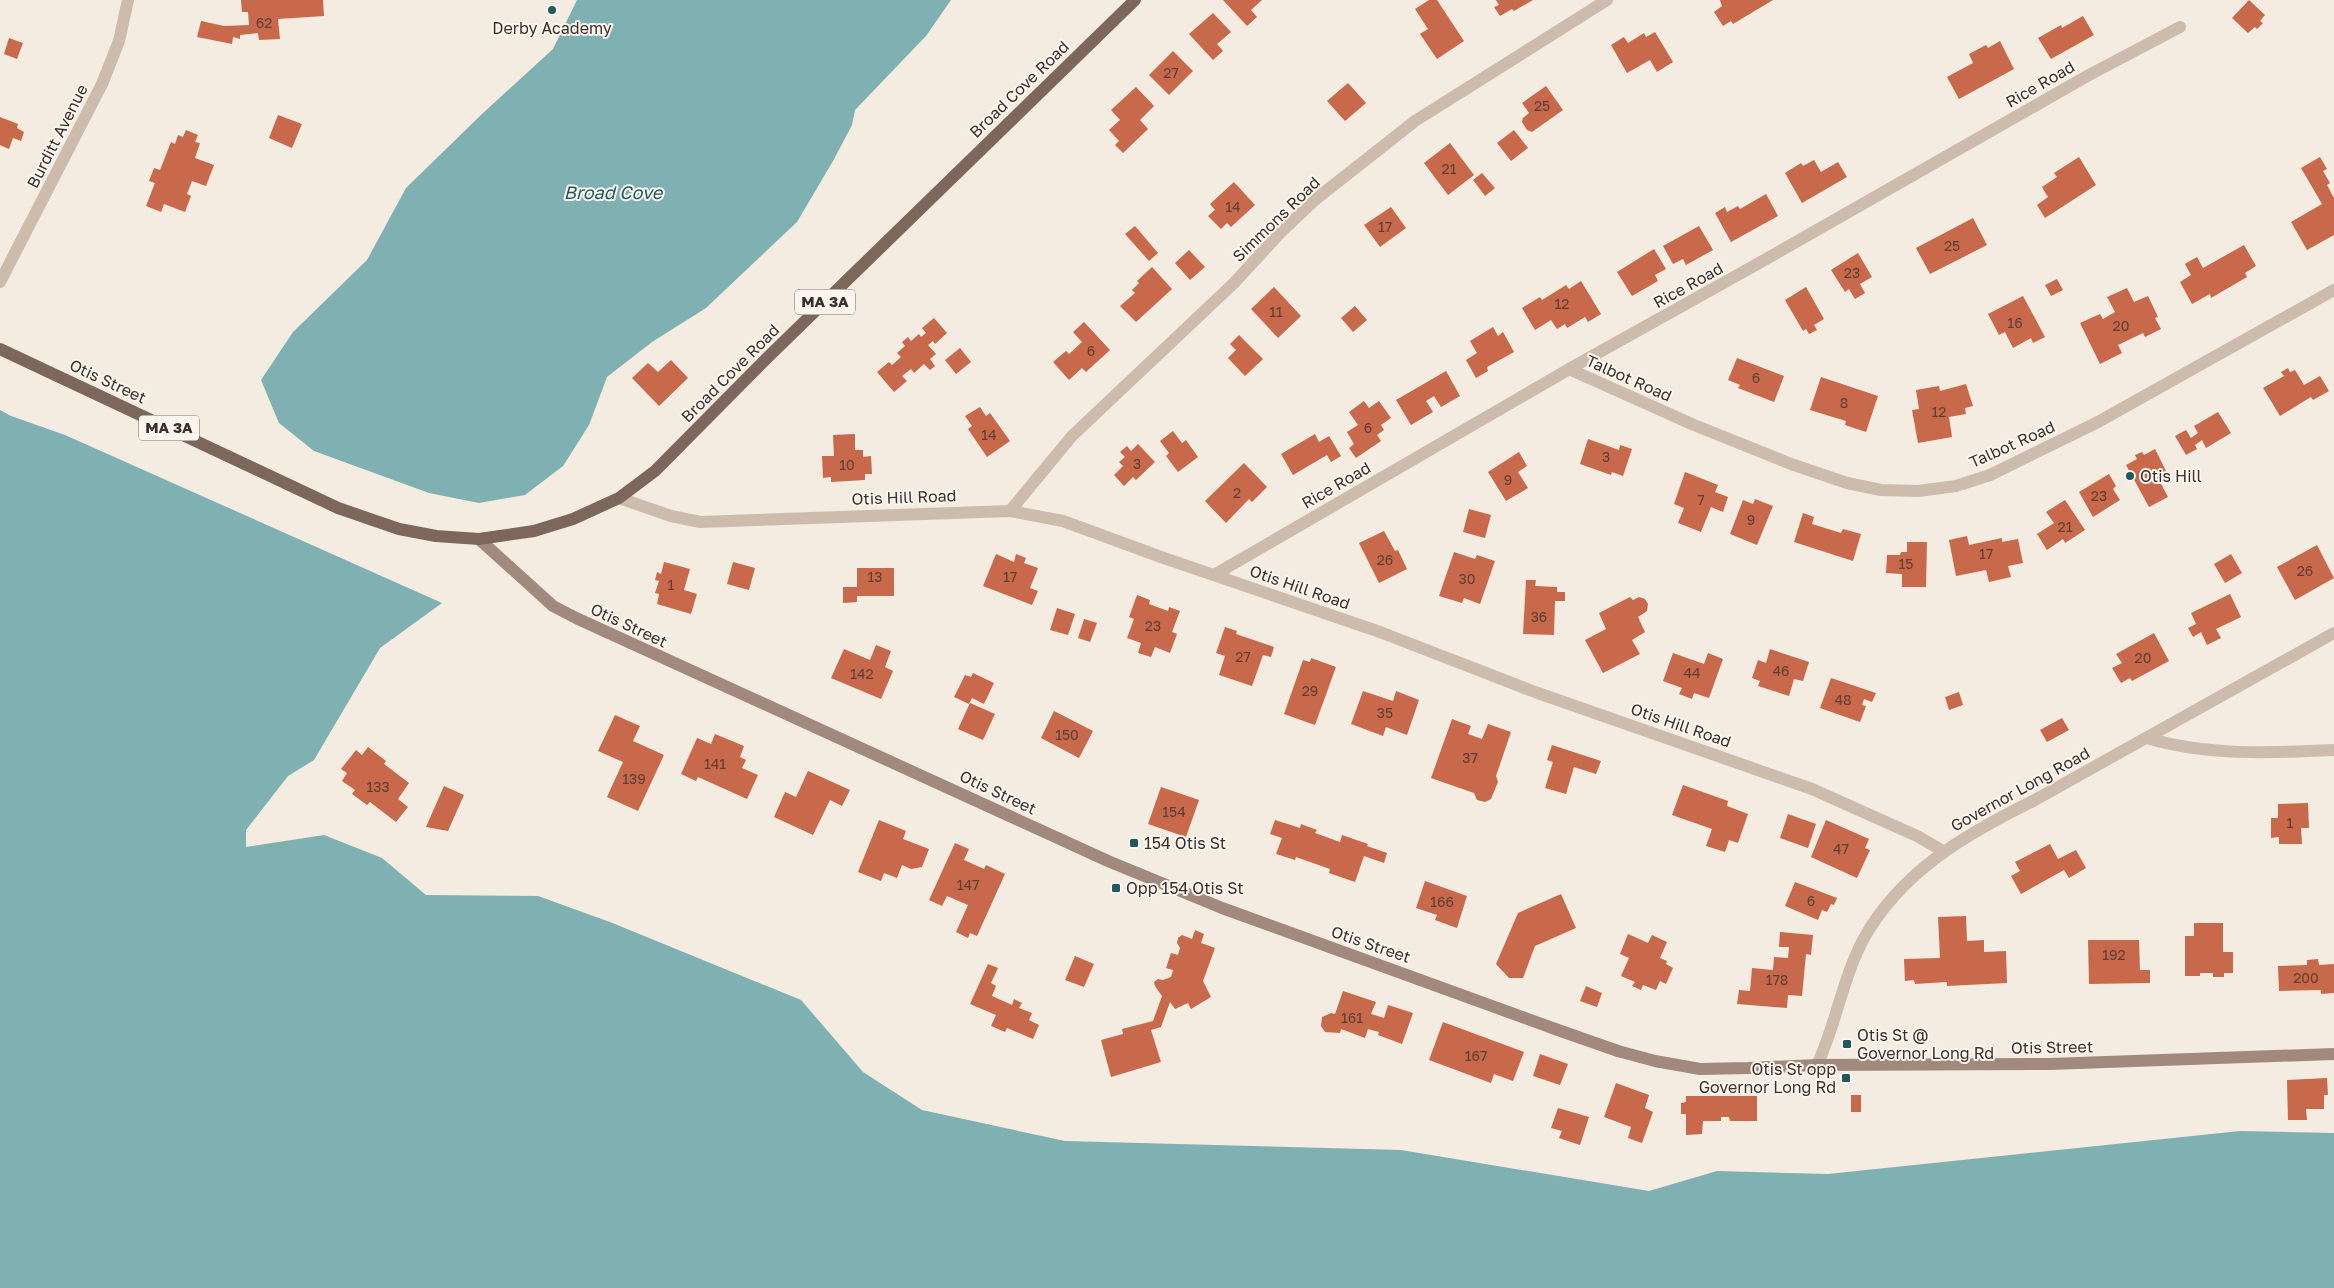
<svg xmlns="http://www.w3.org/2000/svg" width="2334" height="1288" font-family="'Golos Text',sans-serif">
  <rect width="100%" height="100%" fill="#f4ebe1"/>
  <g fill="#7fb0b2">
    <polygon points="577,0 951,0 926,36 855,110 852,125 833,161 797,222 706,308 652,342 607,377 589,425 563,466 525,495 479,503 429,493 314,451 279,423 261,380 293,332 367,260 406,188 482,114 553,49"/>
    <polygon points="0,410 11,416 65,435 442,603 380,648 314,760 288,776 246,830 246,847 324,835 382,858 426,895 538,896 610,922 801,1000 863,1072 922,1110 1065,1141 1401,1150 1649,1191 1717,1171 1828,1174 2240,1131 2334,1133 2334,1288 0,1288"/>
  </g>
  <g fill="#c8694b">
    <polygon points="241,0 323,0 324,16 278,19 280,39 259,40 258,33 240,35 240,39 233,37 232,44 197,37 201,21 224,26 249,25 248,12 242,12"/>
    <polygon points="1223,0 1262,0 1251,10 1257,17 1247,26"/>
    <polygon points="1429,0 1437,0 1464,41 1437,59 1420,34 1428,29 1415,9"/>
    <polygon points="1496,0 1533,0 1514,11 1512,9 1500,16 1494,7 1499,5"/>
    <polygon points="1720,0 1773,0 1733,24 1731,21 1723,26 1714,12 1722,6"/>
    <polygon points="2249,0 2265,15 2260,21 2263,23 2257,29 2255,27 2248,33 2232,18"/>
    <polygon points="1213,13 1231,32 1217,44 1223,51 1213,60 1189,34"/>
    <polygon points="2083,16 2094,35 2051,59 2038,38 2061,25 2062,28"/>
    <polygon points="1655,32 1673,62 1657,72 1650,60 1627,73 1611,45 1624,37 1628,43 1644,33 1646,37"/>
    <polygon points="9,38 23,43 17,59 4,54"/>
    <polygon points="2000,41 2014,69 1959,99 1947,77 1973,63 1969,54 1986,45 1988,48"/>
    <polygon points="1173,51 1193,71 1169,95 1149,75"/>
    <polygon points="1348,83 1366,103 1345,121 1327,101"/>
    <polygon points="1546,86 1563,110 1532,132 1527,130 1522,122 1523,118 1529,113 1522,103"/>
    <polygon points="1136,87 1154,106 1140,120 1148,129 1123,153 1115,145 1119,141 1109,130 1120,120 1111,110"/>
    <polygon points="278,115 302,124 292,148 269,138"/>
    <polygon points="0,117 18,124 17,128 24,132 21,141 13,138 9,149 0,145"/>
    <polygon points="186,130 198,135 195,142 200,143 195,158 214,165 206,186 192,181 187,194 191,196 185,212 164,204 161,212 146,206 155,183 149,181 154,168 160,170 171,142 175,144 178,135 183,137"/>
    <polygon points="1514,130 1528,148 1511,161 1497,143"/>
    <polygon points="1450,143 1474,175 1448,195 1424,163"/>
    <polygon points="2079,157 2096,185 2045,218 2037,205 2048,197 2042,187 2057,177 2054,173"/>
    <polygon points="2320,157 2327,169 2323,171 2330,183 2327,185 2334,198 2334,235 2307,250 2291,222 2322,204 2301,168"/>
    <polygon points="1814,160 1821,172 1838,162 1847,177 1802,203 1785,173 1801,163 1803,166"/>
    <polygon points="1482,173 1495,188 1485,196 1473,180"/>
    <polygon points="1234,182 1255,205 1231,227 1227,223 1221,229 1208,216 1215,210 1210,204"/>
    <polygon points="1766,194 1778,216 1731,242 1715,213 1725,207 1727,212 1738,206 1740,209"/>
    <polygon points="1391,207 1406,228 1380,247 1364,225"/>
    <polygon points="1973,218 1987,245 1930,274 1916,248"/>
    <polygon points="1135,226 1158,253 1149,261 1125,234"/>
    <polygon points="1699,226 1713,250 1686,265 1683,259 1673,264 1663,246"/>
    <polygon points="2244,245 2256,266 2245,273 2247,277 2211,298 2210,294 2192,304 2180,282 2191,275 2185,264 2197,257 2203,268"/>
    <polygon points="1654,249 1666,269 1655,275 1658,281 1632,296 1617,272"/>
    <polygon points="1189,250 1205,267 1190,280 1175,263"/>
    <polygon points="1858,253 1872,277 1860,284 1865,293 1855,299 1849,289 1845,292 1831,270"/>
    <polygon points="1152,267 1172,289 1136,322 1120,306 1135,293 1132,290 1139,283 1137,281"/>
    <polygon points="2057,279 2063,290 2051,296 2045,285"/>
    <polygon points="1581,281 1601,314 1588,322 1585,317 1567,328 1565,324 1557,329 1551,320 1535,330 1522,308 1540,297 1542,300 1566,285 1569,289"/>
    <polygon points="1274,287 1301,316 1278,338 1251,309"/>
    <polygon points="1806,287 1824,319 1814,325 1817,330 1809,334 1806,329 1803,331 1785,300"/>
    <polygon points="2127,288 2134,302 2148,296 2158,317 2155,318 2161,329 2145,337 2143,333 2118,345 2122,353 2100,364 2080,323 2100,314 2103,319 2115,312 2107,297"/>
    <polygon points="2023,296 2045,337 2033,343 2031,338 2013,348 2005,332 1999,335 1988,314"/>
    <polygon points="1355,306 1367,320 1353,332 1341,318"/>
    <polygon points="934,318 947,333 935,344 933,341 928,345 936,354 930,359 935,366 930,370 924,364 914,373 911,369 902,376 907,381 894,392 877,372 889,362 892,365 901,357 897,353 905,346 902,342 908,337 911,341 919,334 921,337 926,333 922,328"/>
    <polygon points="1084,322 1110,350 1086,372 1082,368 1069,380 1053,362 1066,351 1069,354 1082,342 1073,332"/>
    <polygon points="1493,327 1498,336 1503,332 1514,352 1487,367 1488,371 1476,378 1466,360 1477,353 1470,341"/>
    <polygon points="1239,335 1263,359 1245,376 1228,358 1236,350 1230,344"/>
    <polygon points="960,348 971,362 956,374 945,360"/>
    <polygon points="1737,358 1784,376 1774,402 1738,388 1740,385 1728,380"/>
    <polygon points="671,360 688,378 659,406 632,378 648,363 658,372"/>
    <polygon points="2288,368 2290,372 2295,370 2304,385 2320,376 2329,391 2313,400 2311,397 2280,416 2263,388 2284,376 2281,372"/>
    <polygon points="1446,371 1460,396 1441,407 1434,396 1426,401 1433,412 1411,425 1396,400"/>
    <polygon points="1821,377 1878,396 1866,432 1845,425 1846,421 1810,410"/>
    <polygon points="1966,384 1973,406 1965,408 1966,414 1949,417 1952,437 1918,443 1912,410 1919,409 1916,390 1939,386 1940,391"/>
    <polygon points="1364,401 1369,408 1379,401 1391,418 1381,425 1384,430 1377,435 1381,441 1356,458 1349,448 1354,444 1347,432 1358,425 1349,412"/>
    <polygon points="980,407 986,416 990,413 1010,441 987,457 968,429 972,426 965,416"/>
    <polygon points="2218,412 2231,433 2206,448 2202,440 2195,445 2197,449 2186,455 2175,436 2186,430 2191,438 2198,433 2194,426"/>
    <polygon points="1173,431 1182,443 1186,440 1198,457 1178,472 1166,456 1169,453 1160,441"/>
    <polygon points="855,434 855,450 863,450 863,457 871,456 872,474 865,474 865,480 831,482 831,477 823,478 822,456 834,456 833,435"/>
    <polygon points="1315,434 1319,442 1329,436 1341,456 1331,462 1327,455 1293,475 1281,454"/>
    <polygon points="1588,439 1619,450 1620,445 1632,449 1623,476 1612,472 1611,475 1580,464"/>
    <polygon points="1138,444 1155,462 1136,480 1133,477 1124,486 1114,475 1123,466 1119,462 1125,457 1120,452 1127,446 1131,451"/>
    <polygon points="2155,449 2166,471 2157,476 2168,497 2149,507 2126,465 2137,459 2135,455 2142,452 2144,455"/>
    <polygon points="1519,452 1527,466 1518,472 1528,488 1506,501 1488,472"/>
    <polygon points="1244,463 1267,487 1252,502 1249,499 1226,523 1205,501"/>
    <polygon points="1685,472 1718,485 1715,492 1728,497 1723,512 1711,507 1701,532 1678,523 1684,508 1674,504"/>
    <polygon points="2109,474 2116,486 2113,489 2120,500 2093,517 2079,492"/>
    <polygon points="1755,499 1773,506 1757,545 1730,534 1743,500 1753,504"/>
    <polygon points="2065,500 2085,530 2065,543 2063,539 2047,550 2037,534 2054,523 2046,512"/>
    <polygon points="1469,509 1491,515 1485,538 1463,532"/>
    <polygon points="1803,513 1814,517 1812,524 1841,533 1843,529 1861,534 1853,561 1794,542"/>
    <polygon points="1384,531 1395,551 1398,550 1407,569 1379,583 1359,543"/>
    <polygon points="1967,536 1969,545 2002,538 2002,542 2018,539 2023,563 2008,566 2011,577 1989,582 1986,570 1956,576 1949,540"/>
    <polygon points="1907,542 1927,542 1926,587 1902,587 1902,574 1886,573 1887,555 1900,555 1901,552 1907,552"/>
    <polygon points="2317,545 2334,578 2295,600 2277,567"/>
    <polygon points="1454,552 1475,559 1477,555 1495,561 1480,604 1464,598 1462,603 1439,596"/>
    <polygon points="996,554 1014,562 1016,554 1026,558 1024,563 1038,568 1030,588 1038,591 1032,605 983,586"/>
    <polygon points="2231,554 2242,573 2225,583 2214,564"/>
    <polygon points="664,562 690,569 684,590 697,594 691,614 657,604 659,594 655,593 659,581 655,580 657,572 661,574"/>
    <polygon points="733,562 755,568 749,590 727,584"/>
    <polygon points="857,568 894,568 894,596 857,596 857,602 843,603 843,587 857,587"/>
    <polygon points="1526,580 1536,580 1535,586 1557,587 1557,592 1565,592 1565,601 1555,601 1554,635 1523,634"/>
    <polygon points="2230,594 2241,617 2216,629 2221,638 2207,645 2201,632 2193,637 2188,628 2196,624 2191,613"/>
    <polygon points="1137,595 1150,600 1149,604 1168,611 1169,607 1180,611 1172,632 1177,634 1170,653 1155,647 1151,657 1138,653 1141,643 1127,638 1134,619 1129,617"/>
    <polygon points="1630,597 1633,600 1639,597 1645,599 1648,604 1647,611 1638,617 1645,632 1632,640 1640,654 1603,673 1585,640 1606,629 1599,613"/>
    <polygon points="1057,608 1075,614 1068,635 1050,630"/>
    <polygon points="1084,619 1097,623 1090,642 1078,638"/>
    <polygon points="1225,627 1237,631 1236,634 1274,647 1271,657 1263,655 1252,686 1219,675 1225,656 1216,653"/>
    <polygon points="2154,633 2169,661 2132,681 2130,678 2121,683 2112,668 2122,663 2116,654"/>
    <polygon points="876,645 891,651 885,667 893,671 881,699 831,678 844,649 870,660"/>
    <polygon points="1770,649 1809,662 1803,681 1794,679 1789,696 1758,686 1760,681 1752,678 1758,660 1766,663"/>
    <polygon points="1673,653 1704,664 1708,653 1723,659 1709,698 1694,693 1692,699 1679,694 1682,688 1663,681"/>
    <polygon points="1311,658 1336,667 1315,725 1284,714 1303,660 1310,662"/>
    <polygon points="973,673 994,683 984,704 972,698 969,704 954,697 965,675 971,677"/>
    <polygon points="1831,678 1876,693 1872,702 1864,699 1862,705 1866,706 1860,722 1820,708"/>
    <polygon points="1363,691 1393,701 1396,691 1419,700 1407,735 1386,727 1383,736 1351,724"/>
    <polygon points="1959,692 1963,705 1949,710 1945,697"/>
    <polygon points="970,703 995,714 983,740 958,729"/>
    <polygon points="1054,711 1093,731 1079,758 1041,738"/>
    <polygon points="615,715 640,726 633,741 664,755 638,811 607,797 623,762 598,751"/>
    <polygon points="2062,718 2069,730 2047,742 2040,730"/>
    <polygon points="1452,719 1471,726 1468,734 1482,739 1488,724 1511,732 1496,776 1498,782 1491,799 1485,802 1477,800 1474,793 1431,778"/>
    <polygon points="715,734 744,746 740,757 746,760 742,768 758,775 747,799 698,777 696,781 681,774 697,738 711,744"/>
    <polygon points="1552,745 1601,761 1596,774 1574,767 1566,794 1545,788 1553,762 1547,760"/>
    <polygon points="368,747 386,761 384,764 409,783 398,799 408,807 396,822 370,802 367,805 352,794 355,790 342,781 347,773 341,769 356,750 362,755"/>
    <polygon points="808,771 850,790 842,806 830,800 813,835 774,817 785,792 796,797"/>
    <polygon points="1683,785 1728,801 1727,806 1748,814 1738,843 1729,840 1725,852 1706,846 1712,829 1672,815"/>
    <polygon points="444,786 464,795 448,831 426,827"/>
    <polygon points="1161,787 1199,800 1186,837 1148,824"/>
    <polygon points="2308,803 2309,828 2301,828 2302,844 2279,844 2279,837 2271,838 2271,818 2278,818 2278,804"/>
    <polygon points="1788,814 1816,824 1808,848 1780,838"/>
    <polygon points="879,820 906,831 903,839 929,849 922,867 911,869 902,865 897,878 884,873 881,881 858,872"/>
    <polygon points="1275,820 1300,828 1301,824 1317,830 1315,833 1340,842 1342,835 1368,844 1367,846 1387,853 1384,863 1364,856 1355,882 1329,873 1330,869 1296,857 1295,860 1276,854 1282,838 1270,834"/>
    <polygon points="1826,820 1869,839 1865,848 1870,850 1857,878 1811,857"/>
    <polygon points="955,843 969,849 964,860 984,869 986,865 1005,874 977,936 970,933 968,938 956,932 968,905 947,896 942,906 929,900"/>
    <polygon points="2050,844 2058,859 2076,850 2086,868 2069,878 2064,870 2021,894 2011,876 2020,871 2015,862"/>
    <polygon points="1425,881 1467,896 1457,928 1435,920 1437,915 1416,908"/>
    <polygon points="1795,882 1837,898 1834,905 1831,904 1827,912 1822,910 1818,920 1785,906"/>
    <polygon points="1561,894 1576,928 1535,946 1523,978 1509,978 1496,964 1518,913"/>
    <polygon points="1966,916 1967,941 1984,940 1984,952 2006,951 2007,983 1947,986 1947,982 1915,984 1914,980 1905,981 1904,959 1940,958 1938,917"/>
    <polygon points="2194,923 2223,923 2223,952 2233,952 2233,973 2224,973 2224,977 2213,977 2213,973 2200,973 2200,976 2185,976 2185,936 2194,936"/>
    <polygon points="1195,930 1204,934 1201,943 1215,948 1203,981 1211,997 1191,1009 1188,1003 1175,1009 1170,1002 1161,1027 1151,1030 1161,1062 1111,1077 1101,1040 1123,1034 1122,1029 1153,1021 1162,996 1155,986 1154,982 1158,979 1163,980 1171,977 1173,970 1166,968 1171,953 1178,955 1180,948 1177,943 1178,938 1182,935 1192,939"/>
    <polygon points="1780,932 1813,935 1811,955 1806,954 1802,996 1788,995 1787,1008 1737,1004 1739,990 1750,991 1752,968 1773,970 1774,957 1788,958 1789,947 1779,947"/>
    <polygon points="1628,934 1648,943 1652,935 1667,942 1660,958 1667,961 1666,964 1673,968 1666,984 1660,981 1656,990 1643,985 1641,990 1632,986 1635,982 1621,976 1629,958 1620,954"/>
    <polygon points="2088,940 2139,940 2140,970 2150,970 2150,983 2089,984"/>
    <polygon points="1075,956 1094,964 1084,987 1065,980"/>
    <polygon points="2318,959 2319,965 2334,964 2334,993 2321,994 2321,990 2279,991 2278,966 2307,965 2307,960"/>
    <polygon points="988,964 998,968 991,983 996,986 992,996 1012,1005 1014,999 1022,1003 1019,1008 1032,1013 1029,1020 1039,1025 1033,1039 1007,1028 1005,1032 991,1026 996,1015 970,1004"/>
    <polygon points="1586,986 1602,993 1597,1007 1580,1001"/>
    <polygon points="1343,991 1376,1002 1371,1014 1384,1018 1388,1005 1413,1013 1402,1044 1378,1035 1379,1032 1368,1029 1365,1038 1341,1029 1340,1033 1325,1032 1321,1026 1322,1017 1331,1013 1335,1014"/>
    <polygon points="1443,1022 1524,1052 1513,1081 1494,1074 1491,1083 1429,1060"/>
    <polygon points="1540,1054 1568,1064 1560,1085 1533,1076"/>
    <polygon points="2327,1078 2328,1095 2324,1095 2324,1109 2306,1109 2307,1120 2288,1120 2287,1080"/>
    <polygon points="1616,1083 1649,1095 1645,1108 1653,1112 1642,1143 1628,1138 1631,1127 1604,1117"/>
    <rect x="1851" y="1095" width="10" height="17"/>
    <polygon points="1686,1096 1757,1096 1757,1121 1730,1121 1729,1117 1721,1117 1721,1121 1703,1121 1702,1134 1686,1135 1686,1114 1681,1114 1681,1103 1686,1102"/>
    <polygon points="1558,1108 1589,1117 1580,1145 1559,1138 1562,1131 1551,1128"/>
  </g>
  <g fill="none" stroke-linecap="round" stroke-linejoin="round">
    <g stroke="#cdbbac" stroke-width="12">
      <polyline points="0,282 102,84 119,41 128,0"/>
      <polyline points="1569,369 1694,425 1791,464 1847,483 1881,490 1918,491 1956,486 1990,475 2098,422 2334,290"/>
      <polyline points="619,498 671,516 700,522 1010,511 1063,521 1161,557 1380,632 1535,692 1812,789 1917,836 1943,851"/>
      <polyline points="1010,511 1072,436 1234,283 1280,233 1316,199 1415,121 1607,0"/>
      <polyline points="1214,575 1578,364 1752,267 2089,75 2180,27"/>
      <path d="M2147 738C2207 756 2272 753 2334 750"/>
      <path d="M1817 1065C1836 1025 1842 980 1863 940 1900 872 1966 834 2033 801L2334 633"/>
    </g>
    <polyline stroke="#a18a7d" stroke-width="12" points="479,539 553,606 576,618 1108,861 1222,908 1558,1030 1618,1051 1655,1061 1700,1069 1748,1068 1817,1065 2050,1064 2334,1054"/>
    <polyline stroke="#7d675c" stroke-width="12" points="0,349 338,508 399,529 436,536 479,539 534,531 573,519 619,498 655,471 767,358 1135,0"/>
  </g>
  <g fill="#1f5a5e" stroke="#fbf5ee" stroke-width="2">
    <circle cx="552" cy="10" r="5"/>
    <circle cx="2130" cy="476" r="5"/>
    <rect x="1129" y="838" width="10" height="10" rx="2.5"/>
    <rect x="1111" y="883" width="10" height="10" rx="2.5"/>
    <rect x="1842" y="1039" width="10" height="10" rx="2.5"/>
    <rect x="1841" y="1073" width="10" height="10" rx="2.5"/>
  </g>
  <g text-anchor="middle" stroke-width="4" stroke-linejoin="round" paint-order="stroke">
    <g font-size="14" fill="#5e3e33">
      <text x="264" y="28">62</text>
      <text x="1171" y="78">27</text>
      <text x="1542" y="111">25</text>
      <text x="1449" y="174">21</text>
      <text x="1233" y="212">14</text>
      <text x="1385" y="232">17</text>
      <text x="1952" y="251">25</text>
      <text x="1852" y="278">23</text>
      <text x="1562" y="309">12</text>
      <text x="1276" y="317">11</text>
      <text x="2015" y="328">16</text>
      <text x="2121" y="331">20</text>
      <text x="1091" y="356">6</text>
      <text x="1756" y="383">6</text>
      <text x="1844" y="408">8</text>
      <text x="1939" y="417">12</text>
      <text x="1368" y="433">6</text>
      <text x="989" y="440">14</text>
      <text x="1606" y="462">3</text>
      <text x="1137" y="469">3</text>
      <text x="847" y="470">10</text>
      <text x="1508" y="485">9</text>
      <text x="1237" y="498">2</text>
      <text x="2099" y="501">23</text>
      <text x="1701" y="505">7</text>
      <text x="1751" y="525">9</text>
      <text x="2065" y="532">21</text>
      <text x="1986" y="559">17</text>
      <text x="1385" y="565">26</text>
      <text x="1906" y="569">15</text>
      <text x="2305" y="576">26</text>
      <text x="875" y="582">13</text>
      <text x="1010" y="582">17</text>
      <text x="1467" y="584">30</text>
      <text x="671" y="590">1</text>
      <text x="1539" y="622">36</text>
      <text x="1153" y="631">23</text>
      <text x="1243" y="662">27</text>
      <text x="2143" y="663">20</text>
      <text x="1781" y="676">46</text>
      <text x="1692" y="678">44</text>
      <text x="862" y="679">142</text>
      <text x="1310" y="696">29</text>
      <text x="1843" y="705">48</text>
      <text x="1385" y="718">35</text>
      <text x="1067" y="740">150</text>
      <text x="1470" y="763">37</text>
      <text x="715" y="769">141</text>
      <text x="634" y="784">139</text>
      <text x="378" y="792">133</text>
      <text x="1174" y="817">154</text>
      <text x="2290" y="828">1</text>
      <text x="1841" y="854">47</text>
      <text x="968" y="890">147</text>
      <text x="1811" y="906">6</text>
      <text x="1442" y="907">166</text>
      <text x="2114" y="960">192</text>
      <text x="2306" y="983">200</text>
      <text x="1777" y="985">178</text>
      <text x="1352" y="1023">161</text>
      <text x="1476" y="1061">167</text>
    </g>
    <g fill="#fbf5ee" stroke="#756b66" stroke-width="1">
      <rect x="795" y="289.5" width="60" height="25" rx="4"/>
      <rect x="139" y="415.5" width="60" height="25" rx="4"/>
    </g>
    <g font-size="15" font-weight="bold" fill="#3b302b">
      <text x="825" y="307">MA 3A</text>
      <text x="169" y="433">MA 3A</text>
    </g>
    <g font-size="16" fill="#3b302b" stroke="#fbf5ee" text-anchor="start">
      <text x="552" y="34" text-anchor="middle">Derby Academy</text>
      <text x="2140" y="482">Otis Hill</text>
      <text x="1144" y="849">154 Otis St</text>
      <text x="1126" y="894">Opp 154 Otis St</text>
      <text x="1857" y="1041">Otis St @<tspan x="1857" dy="18">Governor Long Rd</tspan></text>
      <text x="1836" y="1075" text-anchor="end">Otis St opp<tspan x="1836" dy="18">Governor Long Rd</tspan></text>
    </g>
    <g font-size="16" fill="#3b302b" stroke="#fbf5ee">
      <text transform="translate(2040 84) rotate(-30)" y="6">Rice Road</text>
      <text transform="translate(1019 89) rotate(-44)" y="6">Broad Cove Road</text>
      <text transform="translate(57 136) rotate(-63)" y="6">Burditt Avenue</text>
      <text transform="translate(1276 219) rotate(-44)" y="6">Simmons Road</text>
      <text transform="translate(1688 285) rotate(-29)" y="6">Rice Road</text>
      <text transform="translate(730 373) rotate(-45)" y="6">Broad Cove Road</text>
      <text transform="translate(1629 378) rotate(24)" y="6">Talbot Road</text>
      <text transform="translate(108 381) rotate(25)" y="6">Otis Street</text>
      <text transform="translate(2012 444) rotate(-24)" y="6">Talbot Road</text>
      <text transform="translate(1336 485) rotate(-30)" y="6">Rice Road</text>
      <text transform="translate(904 497) rotate(-2)" y="6">Otis Hill Road</text>
      <text transform="translate(1300 587) rotate(19)" y="6">Otis Hill Road</text>
      <text transform="translate(629 625) rotate(25)" y="6">Otis Street</text>
      <text transform="translate(1681 725) rotate(19)" y="6">Otis Hill Road</text>
      <text transform="translate(2020 789) rotate(-29)" y="6">Governor Long Road</text>
      <text transform="translate(998 792) rotate(25)" y="6">Otis Street</text>
      <text transform="translate(1371 944) rotate(19)" y="6">Otis Street</text>
      <text transform="translate(2052 1047) rotate(-1)" y="6">Otis Street</text>
    </g>
    <g font-size="18" font-style="italic" fill="#1f5a5e" stroke="#fbf5ee">
      <text x="613" y="199">Broad Cove</text>
    </g>
  </g>
</svg>
